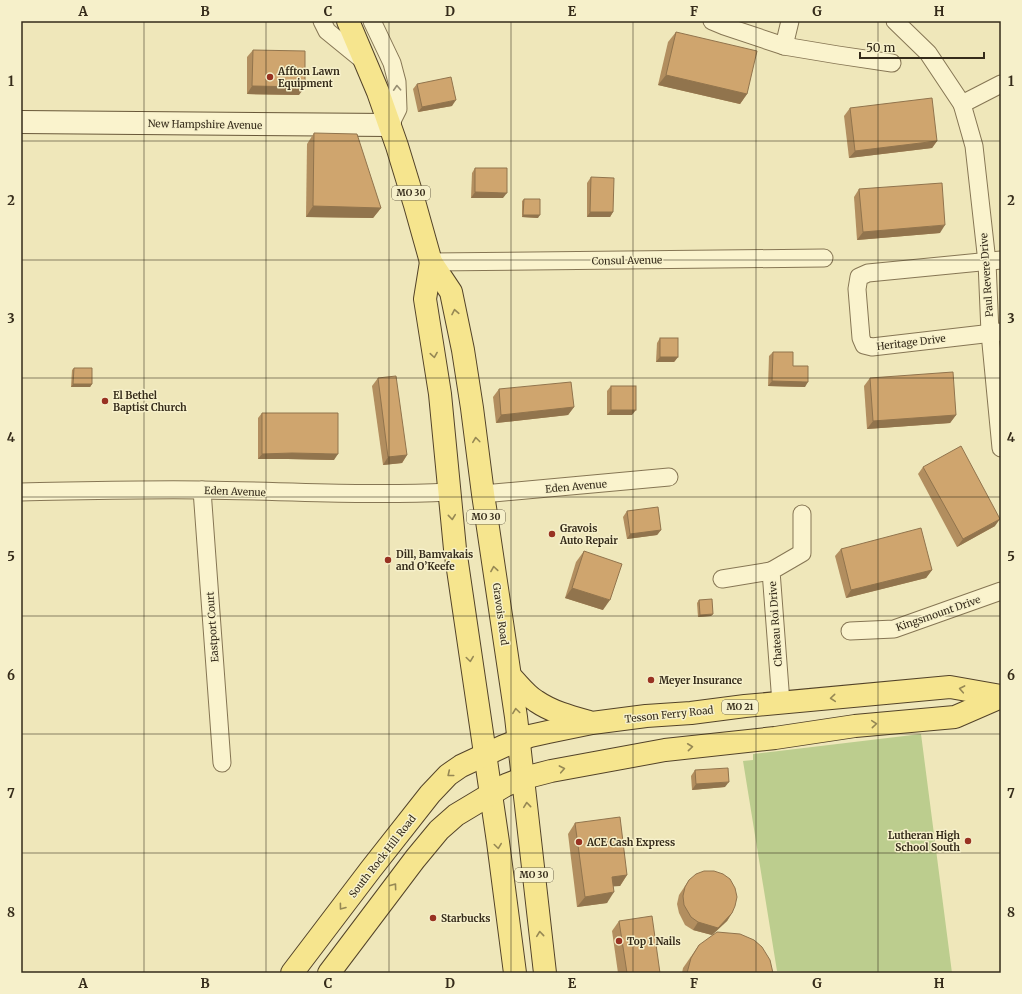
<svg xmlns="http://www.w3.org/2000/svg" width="1022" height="994" font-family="Merriweather,serif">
  <rect width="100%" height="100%" fill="#efe7ba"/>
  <polygon fill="#bccd8e" points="921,734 952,973 821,973 821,972 777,971 743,761 753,760 753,754"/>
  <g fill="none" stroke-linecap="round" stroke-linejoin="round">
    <g stroke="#867654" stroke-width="19">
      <g id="street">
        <polyline points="322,21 327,31 365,62"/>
        <polyline points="372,21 392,63 397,82 398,109 390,125"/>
        <polyline points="712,21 724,26 784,46 838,55 892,63"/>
        <polyline points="895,21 928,53 962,104"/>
        <polyline points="784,46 790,21"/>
        <polyline points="1001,84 962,104 974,146 987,262 990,333 1001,448"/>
        <polyline points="431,262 824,258"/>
        <polyline points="1001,332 872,347 864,345 861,338 857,289 859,277 868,273 1001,260"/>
        <polyline points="202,490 222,763"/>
        <path d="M21 492C82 491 143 489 203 490 285 491 367 496 449 492"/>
        <polyline points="483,494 669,477"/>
        <polyline points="722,579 771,571"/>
        <polyline points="850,631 894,629 1001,591"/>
        <polyline points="781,703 771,571 802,553 802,514"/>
      </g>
    </g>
    <g stroke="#685738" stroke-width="24">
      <polyline id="secondary" points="21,122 390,125"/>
    </g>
    <g stroke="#534329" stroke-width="24">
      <g id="primary">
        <polyline points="348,21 378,92 397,146 415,205 431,262 451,292 463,350 472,408 483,494 516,717 545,973"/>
        <polyline points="431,262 425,299 440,394 455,549 498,842 515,973"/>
        <path d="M511 677C519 685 526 695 536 701 552 712 571 717 589 722"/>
        <polyline points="292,973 371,869 430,794 448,775 461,766 504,746 530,736 548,732 592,723 646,716 691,713 745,706 950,687 1001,696"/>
        <polyline points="329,973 415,859 439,830 456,815 506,785 524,778 551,771 665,750 775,738 855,726 955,717 1001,697"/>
      </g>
    </g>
    <use href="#street" stroke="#faf3cd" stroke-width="17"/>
    <use href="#secondary" stroke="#faf3cd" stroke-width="22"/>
    <use href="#primary" stroke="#f6e58e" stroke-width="22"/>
  </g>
  <g fill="#b28e5f">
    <polygon points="676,32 747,94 740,104 658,85 668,42"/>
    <polygon points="253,50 299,95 247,94 247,57"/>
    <polygon points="417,84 452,106 418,112 413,89"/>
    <polygon points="850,108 937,141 932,148 849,158 844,116"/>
    <polygon points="314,133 381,208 373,218 306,217 307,144"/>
    <polygon points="475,168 503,198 471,198 472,173"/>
    <polygon points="591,177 613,212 610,217 587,217 587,183"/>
    <polygon points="859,189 940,233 857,240 854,197"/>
    <polygon points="524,199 538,218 522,217 522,201"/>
    <polygon points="660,338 678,357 674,362 656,362 657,343"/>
    <polygon points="773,352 793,366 805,387 768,386 769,356"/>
    <polygon points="74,368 92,384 90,387 71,387 72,370"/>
    <polygon points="378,378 407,455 402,463 383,465 372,386"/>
    <polygon points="870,378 956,415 950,423 867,429 864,386"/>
    <polygon points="611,386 632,415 607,415 607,391"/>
    <polygon points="499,389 574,407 568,415 496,423 493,397"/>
    <polygon points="262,413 334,460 288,459 258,459 258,418"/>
    <polygon points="923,467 995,526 957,547 918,474"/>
    <polygon points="627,511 661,530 657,535 627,539 623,517"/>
    <polygon points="841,549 932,570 926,578 846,598 835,556"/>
    <polygon points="584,551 603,610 565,598 576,562"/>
    <polygon points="699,600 713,614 711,616 698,617 697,603"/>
    <polygon points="695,770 725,787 692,790 691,776"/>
    <polygon points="575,823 627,875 620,886 613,886 607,903 577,907 568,834"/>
    <polygon points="689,880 732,913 727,921 712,935 693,930 685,925 679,913 677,904 679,895"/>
    <polygon points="619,921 660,973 618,973 612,931"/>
    <polygon points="699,945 773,973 682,973 683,968"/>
  </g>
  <g fill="#91744d">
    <polygon points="666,75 747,94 740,104 658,85"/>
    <polygon points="252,86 305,87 299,95 247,94"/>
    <polygon points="456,100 452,106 418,112 422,107"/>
    <polygon points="937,141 932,148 849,158 855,151"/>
    <polygon points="475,192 507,193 503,198 471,198"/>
    <polygon points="313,206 381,208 373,218 306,217"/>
    <polygon points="590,212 613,212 610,217 587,217"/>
    <polygon points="523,215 540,215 538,218 522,217"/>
    <polygon points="945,225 940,233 857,240 863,232"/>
    <polygon points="660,357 678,357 674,362 656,362"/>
    <polygon points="772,381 808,382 805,387 768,386"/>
    <polygon points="73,384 92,384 90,387 71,387"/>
    <polygon points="574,407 568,415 496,423 501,415"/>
    <polygon points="611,410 636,410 632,415 607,415"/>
    <polygon points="956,415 950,423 867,429 873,421"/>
    <polygon points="292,453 338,454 334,460 288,459 258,459 262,454"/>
    <polygon points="407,455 402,463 383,465 388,457"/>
    <polygon points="1000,519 995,526 957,547 963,539"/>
    <polygon points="661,530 657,535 627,539 630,534"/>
    <polygon points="932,570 926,578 846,598 851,590"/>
    <polygon points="572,588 610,600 603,610 565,598"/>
    <polygon points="713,614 711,616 698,617 700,615"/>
    <polygon points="729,782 725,787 692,790 696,784"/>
    <polygon points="627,875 620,886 605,887 612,877"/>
    <polygon points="614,892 607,903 577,907 585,897"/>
    <polygon points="732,913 727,921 712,935 693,930 698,922"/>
  </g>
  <g fill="#cfa56e" stroke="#91744d">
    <polygon points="676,32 757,51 747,94 666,75"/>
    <polygon points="253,50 305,51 305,87 252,86"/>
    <polygon points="451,77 456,100 422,107 417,84"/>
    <polygon points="932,98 937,141 855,151 850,108"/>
    <polygon points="314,133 357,134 381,208 313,206"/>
    <polygon points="475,168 507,168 507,193 475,192"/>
    <polygon points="591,177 614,178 613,212 590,212"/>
    <polygon points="942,183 945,225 863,232 859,189"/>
    <polygon points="524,199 540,199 540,215 523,215"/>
    <rect x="660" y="338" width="18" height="19"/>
    <polygon points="773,352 793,352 793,366 808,366 808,382 772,381"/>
    <polygon points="74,368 92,368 92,384 73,384"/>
    <polygon points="953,372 956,415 873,421 870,378"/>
    <polygon points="396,376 407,455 388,457 378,378"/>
    <polygon points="571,382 574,407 501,415 499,389"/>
    <rect x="611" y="386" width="25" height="24"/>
    <polygon points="262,413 338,413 338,454 292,453 262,454"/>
    <polygon points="961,446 1000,519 963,539 923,467"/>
    <polygon points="658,507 661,530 630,534 627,511"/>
    <polygon points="921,528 932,570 851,590 841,549"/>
    <polygon points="584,551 622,564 610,600 572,588"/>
    <polygon points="712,599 713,614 700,615 699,600"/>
    <polygon points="728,768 729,782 696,784 695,770"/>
    <polygon points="620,817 627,875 612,877 614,892 585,897 575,823"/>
    <polygon points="704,871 714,871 723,874 730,879 735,888 737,897 735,906 732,913 718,928 698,922 691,917 684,905 683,896 685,887 689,880 696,874"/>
    <polygon points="652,916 660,973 627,973 619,921"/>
    <polygon points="717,932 740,934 754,940 762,947 770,960 773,973 687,973 691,958 699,945"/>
  </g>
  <defs><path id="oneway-chevron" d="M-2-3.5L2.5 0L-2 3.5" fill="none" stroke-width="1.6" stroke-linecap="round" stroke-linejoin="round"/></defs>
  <use stroke="#988f74" href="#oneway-chevron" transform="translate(397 88) rotate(-93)"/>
  <g stroke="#968854">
    <use href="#oneway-chevron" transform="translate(455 312) rotate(-101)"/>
    <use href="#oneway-chevron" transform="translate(434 355) rotate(81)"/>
    <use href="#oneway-chevron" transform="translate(476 440) rotate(-97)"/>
    <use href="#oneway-chevron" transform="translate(452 517) rotate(84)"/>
    <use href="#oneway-chevron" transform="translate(494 569) rotate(-99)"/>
    <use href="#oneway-chevron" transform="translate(470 659) rotate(82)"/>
    <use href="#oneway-chevron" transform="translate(962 689) rotate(-169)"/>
    <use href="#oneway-chevron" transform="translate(833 698) rotate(175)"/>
    <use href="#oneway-chevron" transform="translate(516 711) rotate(-98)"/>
    <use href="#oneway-chevron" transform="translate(874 724) rotate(-5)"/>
    <use href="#oneway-chevron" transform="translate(690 747) rotate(-6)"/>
    <use href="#oneway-chevron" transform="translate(562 769) rotate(-11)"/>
    <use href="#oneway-chevron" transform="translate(450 774) rotate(141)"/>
    <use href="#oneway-chevron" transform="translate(527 805) rotate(-96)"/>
    <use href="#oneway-chevron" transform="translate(498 846) rotate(82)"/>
    <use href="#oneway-chevron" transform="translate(394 886) rotate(-54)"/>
    <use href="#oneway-chevron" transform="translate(342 907) rotate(127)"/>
    <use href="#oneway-chevron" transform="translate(540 934) rotate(-96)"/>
  </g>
  <path fill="none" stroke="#352b1a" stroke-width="1" stroke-opacity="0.55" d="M144 21V973M266 21V973M389 21V973M511 21V973M633 21V973M756 21V973M878 21V973M21 141H1001M21 260H1001M21 378H1001M21 497H1001M21 616H1001M21 734H1001M21 853H1001"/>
  <g fill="#983222" stroke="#f6f0ca" stroke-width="1.5">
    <circle cx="270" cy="77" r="4"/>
    <circle cx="105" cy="401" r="4"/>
    <circle cx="552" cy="534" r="4"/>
    <circle cx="388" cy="560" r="4"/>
    <circle cx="651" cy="680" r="4"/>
    <circle cx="968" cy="841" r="4"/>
    <circle cx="579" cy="842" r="4"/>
    <circle cx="433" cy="918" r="4"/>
    <circle cx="619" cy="941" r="4"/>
  </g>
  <g text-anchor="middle" stroke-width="3" stroke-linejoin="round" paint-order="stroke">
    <g fill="#f6f0ca" stroke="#6f664f" stroke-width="1">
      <rect x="392" y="186" width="38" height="14" rx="3"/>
      <rect x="467" y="510" width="38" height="14" rx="3"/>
      <rect x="722" y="700" width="36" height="14" rx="3"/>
      <rect x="515" y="868" width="38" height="14" rx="3"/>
    </g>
    <g font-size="9" font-weight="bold" fill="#352b1a">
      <text x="411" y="196">MO 30</text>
      <text x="486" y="520">MO 30</text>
      <text x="740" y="710">MO 21</text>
      <text x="534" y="878">MO 30</text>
    </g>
    <g font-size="10" font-weight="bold" fill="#352b1a" stroke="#f6f0ca" text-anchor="start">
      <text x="278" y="75">Affton Lawn<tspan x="278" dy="12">Equipment</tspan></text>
      <text x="113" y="399">El Bethel<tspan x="113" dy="12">Baptist Church</tspan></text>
      <text x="560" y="532">Gravois<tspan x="560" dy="12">Auto Repair</tspan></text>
      <text x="396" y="558">Dill, Bamvakais<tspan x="396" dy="12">and O’Keefe</tspan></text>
      <text x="659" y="684">Meyer Insurance</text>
      <text x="960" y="839" text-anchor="end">Lutheran High<tspan x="960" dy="12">School South</tspan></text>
      <text x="587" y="846">ACE Cash Express</text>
      <text x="441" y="922">Starbucks</text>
      <text x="627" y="945">Top 1 Nails</text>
    </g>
    <g font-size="10" fill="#352b1a" stroke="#f6f0ca">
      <text transform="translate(205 124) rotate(1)" y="4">New Hampshire Avenue</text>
      <text transform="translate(627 260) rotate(-1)" y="4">Consul Avenue</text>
      <text transform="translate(986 275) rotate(-94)" y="4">Paul Revere Drive</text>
      <text transform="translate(911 342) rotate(-7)" y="4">Heritage Drive</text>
      <text transform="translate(576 486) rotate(-5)" y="4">Eden Avenue</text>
      <text transform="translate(235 491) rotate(2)" y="4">Eden Avenue</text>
      <text transform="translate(938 613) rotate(-19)" y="4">Kingsmount Drive</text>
      <text transform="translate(501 614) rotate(82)" y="4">Gravois Road</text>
      <text transform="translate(775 624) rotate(-94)" y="4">Chateau Roi Drive</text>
      <text transform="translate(212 627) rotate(-94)" y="4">Eastport Court</text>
      <text transform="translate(669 714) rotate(-6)" y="4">Tesson Ferry Road</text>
      <text transform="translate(382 856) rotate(-52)" y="4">South Rock Hill Road</text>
    </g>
  </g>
  <rect width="1022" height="994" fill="none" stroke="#f6f0ca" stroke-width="44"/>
  <path d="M860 52v6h124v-6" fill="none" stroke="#352b1a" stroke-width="2"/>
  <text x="866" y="52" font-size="12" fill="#352b1a" stroke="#f6f0ca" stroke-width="3" paint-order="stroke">50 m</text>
  <rect x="22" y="22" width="978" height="950" fill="none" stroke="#352b1a" stroke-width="1.5"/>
  <g font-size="13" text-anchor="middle" font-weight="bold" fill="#352b1a">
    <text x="83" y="16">A</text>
    <text x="205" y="16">B</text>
    <text x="328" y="16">C</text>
    <text x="450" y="16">D</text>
    <text x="572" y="16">E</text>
    <text x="694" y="16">F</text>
    <text x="817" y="16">G</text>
    <text x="939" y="16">H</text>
    <text x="11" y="86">1</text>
    <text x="1011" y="86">1</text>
    <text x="11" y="205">2</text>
    <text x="1011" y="205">2</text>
    <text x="11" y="323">3</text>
    <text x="1011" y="323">3</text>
    <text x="11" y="442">4</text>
    <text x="1011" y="442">4</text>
    <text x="11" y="561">5</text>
    <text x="1011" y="561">5</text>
    <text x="11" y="680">6</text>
    <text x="1011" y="680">6</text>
    <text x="11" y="798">7</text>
    <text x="1011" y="798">7</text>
    <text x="11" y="917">8</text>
    <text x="1011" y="917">8</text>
    <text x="83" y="988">A</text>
    <text x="205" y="988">B</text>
    <text x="328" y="988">C</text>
    <text x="450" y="988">D</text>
    <text x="572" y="988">E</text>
    <text x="694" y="988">F</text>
    <text x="817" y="988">G</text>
    <text x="939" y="988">H</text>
  </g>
</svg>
